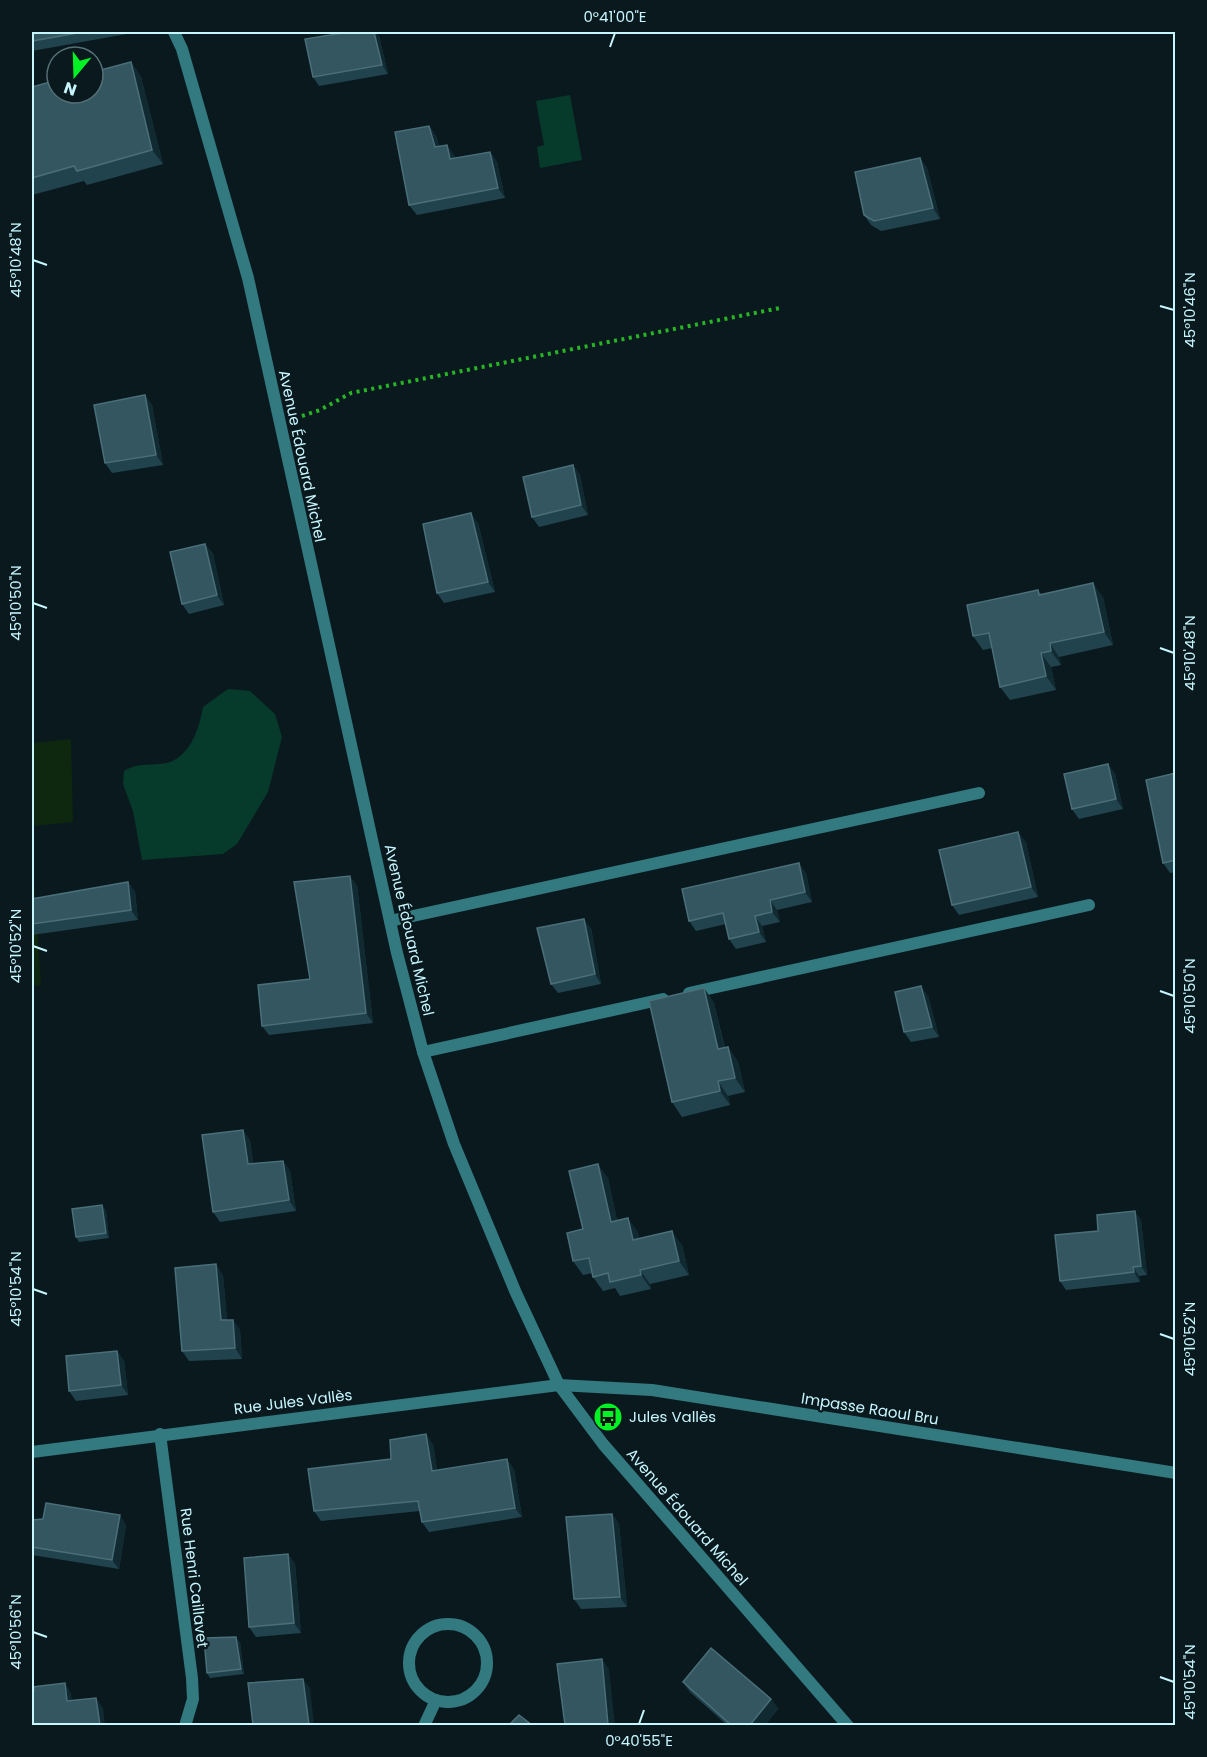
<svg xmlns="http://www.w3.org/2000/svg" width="1207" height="1757" font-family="Poppins,sans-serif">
  <rect width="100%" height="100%" fill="#0a191e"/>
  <g fill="#0d280e">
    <polygon points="71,739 73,822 32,826 32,743"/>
    <polygon points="32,853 41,985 32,986"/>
  </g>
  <g fill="#063b2b">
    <polygon points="570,95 582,160 540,168 537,147 544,145 536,101"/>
    <path d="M228 689 250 691 275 714 282 737 268 792 237 844 223 854 142 860 133 811 123 784 124 771C140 761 154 767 170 762 192 753 199 728 203 707Z"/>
  </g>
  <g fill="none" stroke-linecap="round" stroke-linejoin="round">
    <polyline stroke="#27b525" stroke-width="4" stroke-dasharray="3 4.5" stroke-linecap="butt" points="302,416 320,410 351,393 780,308"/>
    <g stroke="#327980" stroke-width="12">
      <polyline points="390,921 979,793"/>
      <polyline points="689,993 1089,905"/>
      <polyline points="423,1052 663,999"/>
    </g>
    <g stroke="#327980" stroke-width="12">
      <polyline points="174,32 182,49 248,278 397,953 423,1052 454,1144 516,1293 559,1385 603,1444 848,1726"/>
      <polyline points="160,1434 192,1678 193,1699 185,1726"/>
      <polyline points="32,1452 559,1385 652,1390 1176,1473"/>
      <circle cx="448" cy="1663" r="39"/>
      <polyline points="424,1726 436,1700"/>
    </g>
  </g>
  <g fill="#21434d">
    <polygon points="32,32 138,32 32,51"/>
    <polygon points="379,36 388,74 319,86 313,77"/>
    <polygon points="131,62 141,77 163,164 87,185 84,181 32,195 32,87"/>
    <polygon points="429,126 436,136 439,146 454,155 455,159 490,152 497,162 505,198 417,215 409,205"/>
    <polygon points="920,158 927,168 940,219 881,231 871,225 864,215"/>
    <polygon points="145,395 152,405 163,465 112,473 105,463"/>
    <polygon points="573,465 580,475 588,515 539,527 532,517"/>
    <polygon points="478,523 495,592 444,603 437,593"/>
    <polygon points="205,544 213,554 224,605 189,614 182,604"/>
    <polygon points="1038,590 1041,594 1103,597 1113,645 1059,657 1061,665 1051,667 1056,690 1010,700 1000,687 992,648 983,650 973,636"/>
    <polygon points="1108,764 1115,774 1123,809 1079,819 1072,809"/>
    <polygon points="1176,773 1176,872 1170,873 1163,863"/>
    <polygon points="1026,842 1038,897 959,915 952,905"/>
    <polygon points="806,873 812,902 777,910 780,922 762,926 766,942 736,949 729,939 726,924 696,931 689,921"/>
    <polygon points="128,882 135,892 138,920 32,935 32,899"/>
    <polygon points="357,885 373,1023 269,1035 262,1026 310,979"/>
    <polygon points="591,928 601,984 558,993 551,984"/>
    <polygon points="704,988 714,1003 725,1048 728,1047 738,1062 745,1092 728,1096 730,1105 682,1117 672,1102"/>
    <polygon points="928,996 939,1037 911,1042 904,1032"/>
    <polygon points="250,1140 253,1164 283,1161 290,1171 296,1211 220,1222 213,1212"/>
    <polygon points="608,1178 617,1221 638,1232 639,1238 682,1245 689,1275 650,1284 651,1289 620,1296 615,1288 603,1291 593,1277 593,1273 583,1275 573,1261 583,1229"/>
    <polygon points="106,1210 109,1238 79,1242 76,1237"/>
    <polygon points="1141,1220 1147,1275 1139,1276 1140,1282 1066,1290 1060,1281 1098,1231"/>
    <polygon points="223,1275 227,1320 233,1320 240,1330 242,1359 189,1361 182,1351"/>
    <polygon points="117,1351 124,1361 128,1395 76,1401 69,1391"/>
    <polygon points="433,1444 437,1470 514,1469 522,1517 429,1532 422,1522 420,1511 321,1521 314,1511 391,1459"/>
    <polygon points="612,1514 619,1524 627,1607 581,1609 574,1599"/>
    <polygon points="32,1520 126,1525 119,1569 32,1555"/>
    <polygon points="288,1554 295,1564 301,1633 256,1637 249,1627"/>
    <polygon points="240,1642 244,1674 210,1678 207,1673"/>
    <polygon points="683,1682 771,1699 778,1709 765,1725 727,1725 690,1692"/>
  </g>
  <g fill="#112a32">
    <polygon points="374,32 376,32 379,36 388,74 382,65"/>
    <polygon points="131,62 141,77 163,164 152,150"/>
    <polygon points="429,126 436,136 442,157 435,147"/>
    <polygon points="447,145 454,155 457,170 450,159"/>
    <polygon points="490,152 497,162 505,198 498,188"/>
    <polygon points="920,158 927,168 940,219 933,208"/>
    <polygon points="145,395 152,405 163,465 156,455"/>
    <polygon points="573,465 580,475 588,515 581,505"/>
    <polygon points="471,513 478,523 495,592 488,582"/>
    <polygon points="205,544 213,554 224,605 217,595"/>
    <polygon points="1093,583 1103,597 1113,645 1104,632"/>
    <polygon points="1050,643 1059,657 1061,665 1051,651"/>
    <polygon points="1041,653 1051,667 1056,690 1046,676"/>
    <polygon points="1108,764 1115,774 1123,809 1116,799"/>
    <polygon points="1018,832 1026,842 1038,897 1031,887"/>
    <polygon points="799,863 806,873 812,902 805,892"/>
    <polygon points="350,876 357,885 373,1023 366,1013"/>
    <polygon points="128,882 135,892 138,920 131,910"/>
    <polygon points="770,900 777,910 780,922 772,912"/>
    <polygon points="755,916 762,926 766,942 759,932"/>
    <polygon points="584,919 591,928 601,984 595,974"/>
    <polygon points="921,986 928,996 939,1037 932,1027"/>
    <polygon points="704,988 714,1003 728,1064 718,1049"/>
    <polygon points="728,1047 738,1062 745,1092 735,1078"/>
    <polygon points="718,1081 728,1096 730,1105 720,1091"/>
    <polygon points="243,1130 250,1140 255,1174 248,1164"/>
    <polygon points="283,1161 290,1171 296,1211 289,1200"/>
    <polygon points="598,1164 608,1178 621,1236 611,1222"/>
    <polygon points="102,1205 106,1210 109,1238 106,1233"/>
    <polygon points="1135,1211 1141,1220 1147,1275 1141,1266"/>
    <polygon points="628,1218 638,1232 643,1254 633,1240"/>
    <polygon points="672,1231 682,1245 689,1275 679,1261"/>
    <polygon points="216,1264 223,1275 228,1330 221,1320"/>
    <polygon points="1133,1267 1139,1276 1140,1282 1134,1272"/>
    <polygon points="640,1270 650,1284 651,1289 641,1275"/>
    <polygon points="233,1320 240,1330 242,1359 235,1348"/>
    <polygon points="117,1351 124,1361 128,1395 121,1385"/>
    <polygon points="426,1434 433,1444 439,1481 432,1471"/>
    <polygon points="507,1459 514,1469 522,1517 515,1508"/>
    <polygon points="612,1514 619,1524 627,1607 620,1597"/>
    <polygon points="120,1515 126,1525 119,1569 112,1560"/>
    <polygon points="288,1554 295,1564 301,1633 294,1623"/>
    <polygon points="236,1637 240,1642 244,1674 241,1669"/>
    <polygon points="602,1659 609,1669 615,1725 608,1725"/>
    <polygon points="303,1679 310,1688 314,1725 309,1725"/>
    <polygon points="65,1683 71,1693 73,1711 67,1701"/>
    <polygon points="96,1698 103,1708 105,1725 100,1725"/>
    <polygon points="771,1699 778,1709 765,1725 750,1725"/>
  </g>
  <g fill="#335660" stroke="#4a6f79" stroke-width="1.5">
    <polygon points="32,32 83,32 32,41"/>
    <polygon points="349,32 374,32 382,65 313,77 305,39"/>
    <polygon points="131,62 152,150 77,171 74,166 32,178 32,87 57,80 57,93 93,93 93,72"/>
    <polygon points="429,126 435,147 447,145 450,159 490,152 498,188 409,205 395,132"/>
    <polygon points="920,158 933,208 874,221 864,215 855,172"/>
    <polygon points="145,395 156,455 105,463 94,405"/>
    <polygon points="573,465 581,505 532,517 523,477"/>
    <polygon points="471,513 488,582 437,593 423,524"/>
    <polygon points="205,544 217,595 182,604 170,552"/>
    <polygon points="1093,583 1104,632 1050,643 1051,651 1041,653 1046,676 1000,687 989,633 973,636 967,605 1038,590 1039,595"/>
    <polygon points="1108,764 1116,799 1072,809 1064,774"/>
    <polygon points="1176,773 1176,860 1163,863 1146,780"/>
    <polygon points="1018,832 1031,887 952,905 939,850"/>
    <polygon points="799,863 805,892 770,900 772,912 755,916 759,932 729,939 723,913 689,921 682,889"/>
    <polygon points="350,876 366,1013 262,1026 258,985 310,979 294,882"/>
    <polygon points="128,882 131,910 32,924 32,899"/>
    <polygon points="584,919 595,974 551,984 537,928"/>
    <polygon points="921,986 932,1027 904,1032 895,992"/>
    <polygon points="704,988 718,1049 728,1047 735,1078 718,1081 720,1091 672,1102 649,1001"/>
    <polygon points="243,1130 248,1164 283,1161 289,1200 213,1212 202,1135"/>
    <polygon points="598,1164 611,1222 628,1218 633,1240 672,1231 679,1261 640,1270 641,1275 610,1282 608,1273 593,1277 589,1258 573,1261 567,1233 583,1229 569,1171"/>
    <polygon points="102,1205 106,1233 76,1237 72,1209"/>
    <polygon points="1135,1211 1141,1266 1133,1267 1134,1272 1060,1281 1055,1235 1098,1231 1097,1215"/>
    <polygon points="216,1264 221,1320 233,1320 235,1348 182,1351 175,1268"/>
    <polygon points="117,1351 121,1385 69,1391 66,1356"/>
    <polygon points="426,1434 432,1471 507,1459 515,1508 422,1522 418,1501 314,1511 308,1469 391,1459 390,1440"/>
    <polygon points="46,1503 120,1515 112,1560 32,1547 32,1520 43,1519"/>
    <polygon points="612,1514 620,1597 574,1599 566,1517"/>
    <polygon points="288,1554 294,1623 249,1627 244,1558"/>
    <polygon points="236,1637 241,1669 207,1673 204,1638"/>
    <polygon points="711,1648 771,1699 750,1725 731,1725 683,1682"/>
    <polygon points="602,1659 608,1725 565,1725 557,1664"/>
    <polygon points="303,1679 309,1725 253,1725 248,1683"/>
    <polygon points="65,1683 67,1701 96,1698 100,1725 32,1725 32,1691 34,1691 33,1687"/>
    <polygon points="519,1715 532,1725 509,1725"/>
  </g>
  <path fill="none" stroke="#c7f6ff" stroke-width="2" d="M610 47 615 33M33 260 47 265M1160 306 1174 310M33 603 47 608M1160 648 1174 653M33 946 47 951M1160 991 1174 996M33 1289 47 1294M1160 1334 1174 1339M33 1632 47 1637M1160 1677 1174 1682M639 1724 644 1710"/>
  <defs>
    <g id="bus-disc" transform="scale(1.5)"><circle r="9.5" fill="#00f225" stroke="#0a191e"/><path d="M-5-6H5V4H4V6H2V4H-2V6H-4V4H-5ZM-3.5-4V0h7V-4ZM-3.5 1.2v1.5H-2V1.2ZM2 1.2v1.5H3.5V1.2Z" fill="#111"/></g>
  </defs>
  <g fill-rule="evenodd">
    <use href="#bus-disc" x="608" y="1417"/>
  </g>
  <g text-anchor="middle" stroke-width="4.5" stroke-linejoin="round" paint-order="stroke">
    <g font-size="15" fill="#c7f6ff" stroke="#0a191e">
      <text transform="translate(302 456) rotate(78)" y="5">Avenue Édouard Michel</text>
      <text transform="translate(409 930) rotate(77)" y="5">Avenue Édouard Michel</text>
      <text transform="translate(293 1402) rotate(-7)" y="5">Rue Jules Vallès</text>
      <text transform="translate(870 1409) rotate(9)" y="5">Impasse Raoul Bru</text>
      <text transform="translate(687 1517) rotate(49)" y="5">Avenue Édouard Michel</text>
      <text transform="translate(194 1578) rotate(83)" y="5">Rue Henri Caillavet</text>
    </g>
    <g font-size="15" fill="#c7f6ff" stroke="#0a191e" text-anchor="start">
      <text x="629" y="1422">Jules Vallès</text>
    </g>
  </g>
  <rect width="1207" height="1757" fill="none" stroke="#0a191e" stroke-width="66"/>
  <g transform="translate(75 75) rotate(199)"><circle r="28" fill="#0a191e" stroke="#567178" stroke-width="1.5"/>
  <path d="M0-4.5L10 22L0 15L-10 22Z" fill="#00f225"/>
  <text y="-9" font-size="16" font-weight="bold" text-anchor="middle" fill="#c7f6ff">N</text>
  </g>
  <rect x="33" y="33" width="1141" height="1691" fill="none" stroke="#c7f6ff" stroke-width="2"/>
  <g font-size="15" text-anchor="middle" fill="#c7f6ff">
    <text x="615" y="22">0°41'00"E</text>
    <text transform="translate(16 260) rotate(-90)" y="5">45°10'48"N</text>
    <text transform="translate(1190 310) rotate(-90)" y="5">45°10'46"N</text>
    <text transform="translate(16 603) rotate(-90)" y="5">45°10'50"N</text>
    <text transform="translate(1190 653) rotate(-90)" y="5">45°10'48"N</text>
    <text transform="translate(16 946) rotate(-90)" y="5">45°10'52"N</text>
    <text transform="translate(1190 996) rotate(-90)" y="5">45°10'50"N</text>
    <text transform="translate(16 1289) rotate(-90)" y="5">45°10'54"N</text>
    <text transform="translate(1190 1339) rotate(-90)" y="5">45°10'52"N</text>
    <text transform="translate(16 1632) rotate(-90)" y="5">45°10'56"N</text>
    <text transform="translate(1190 1682) rotate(-90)" y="5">45°10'54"N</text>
    <text x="639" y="1746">0°40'55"E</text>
  </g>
</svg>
